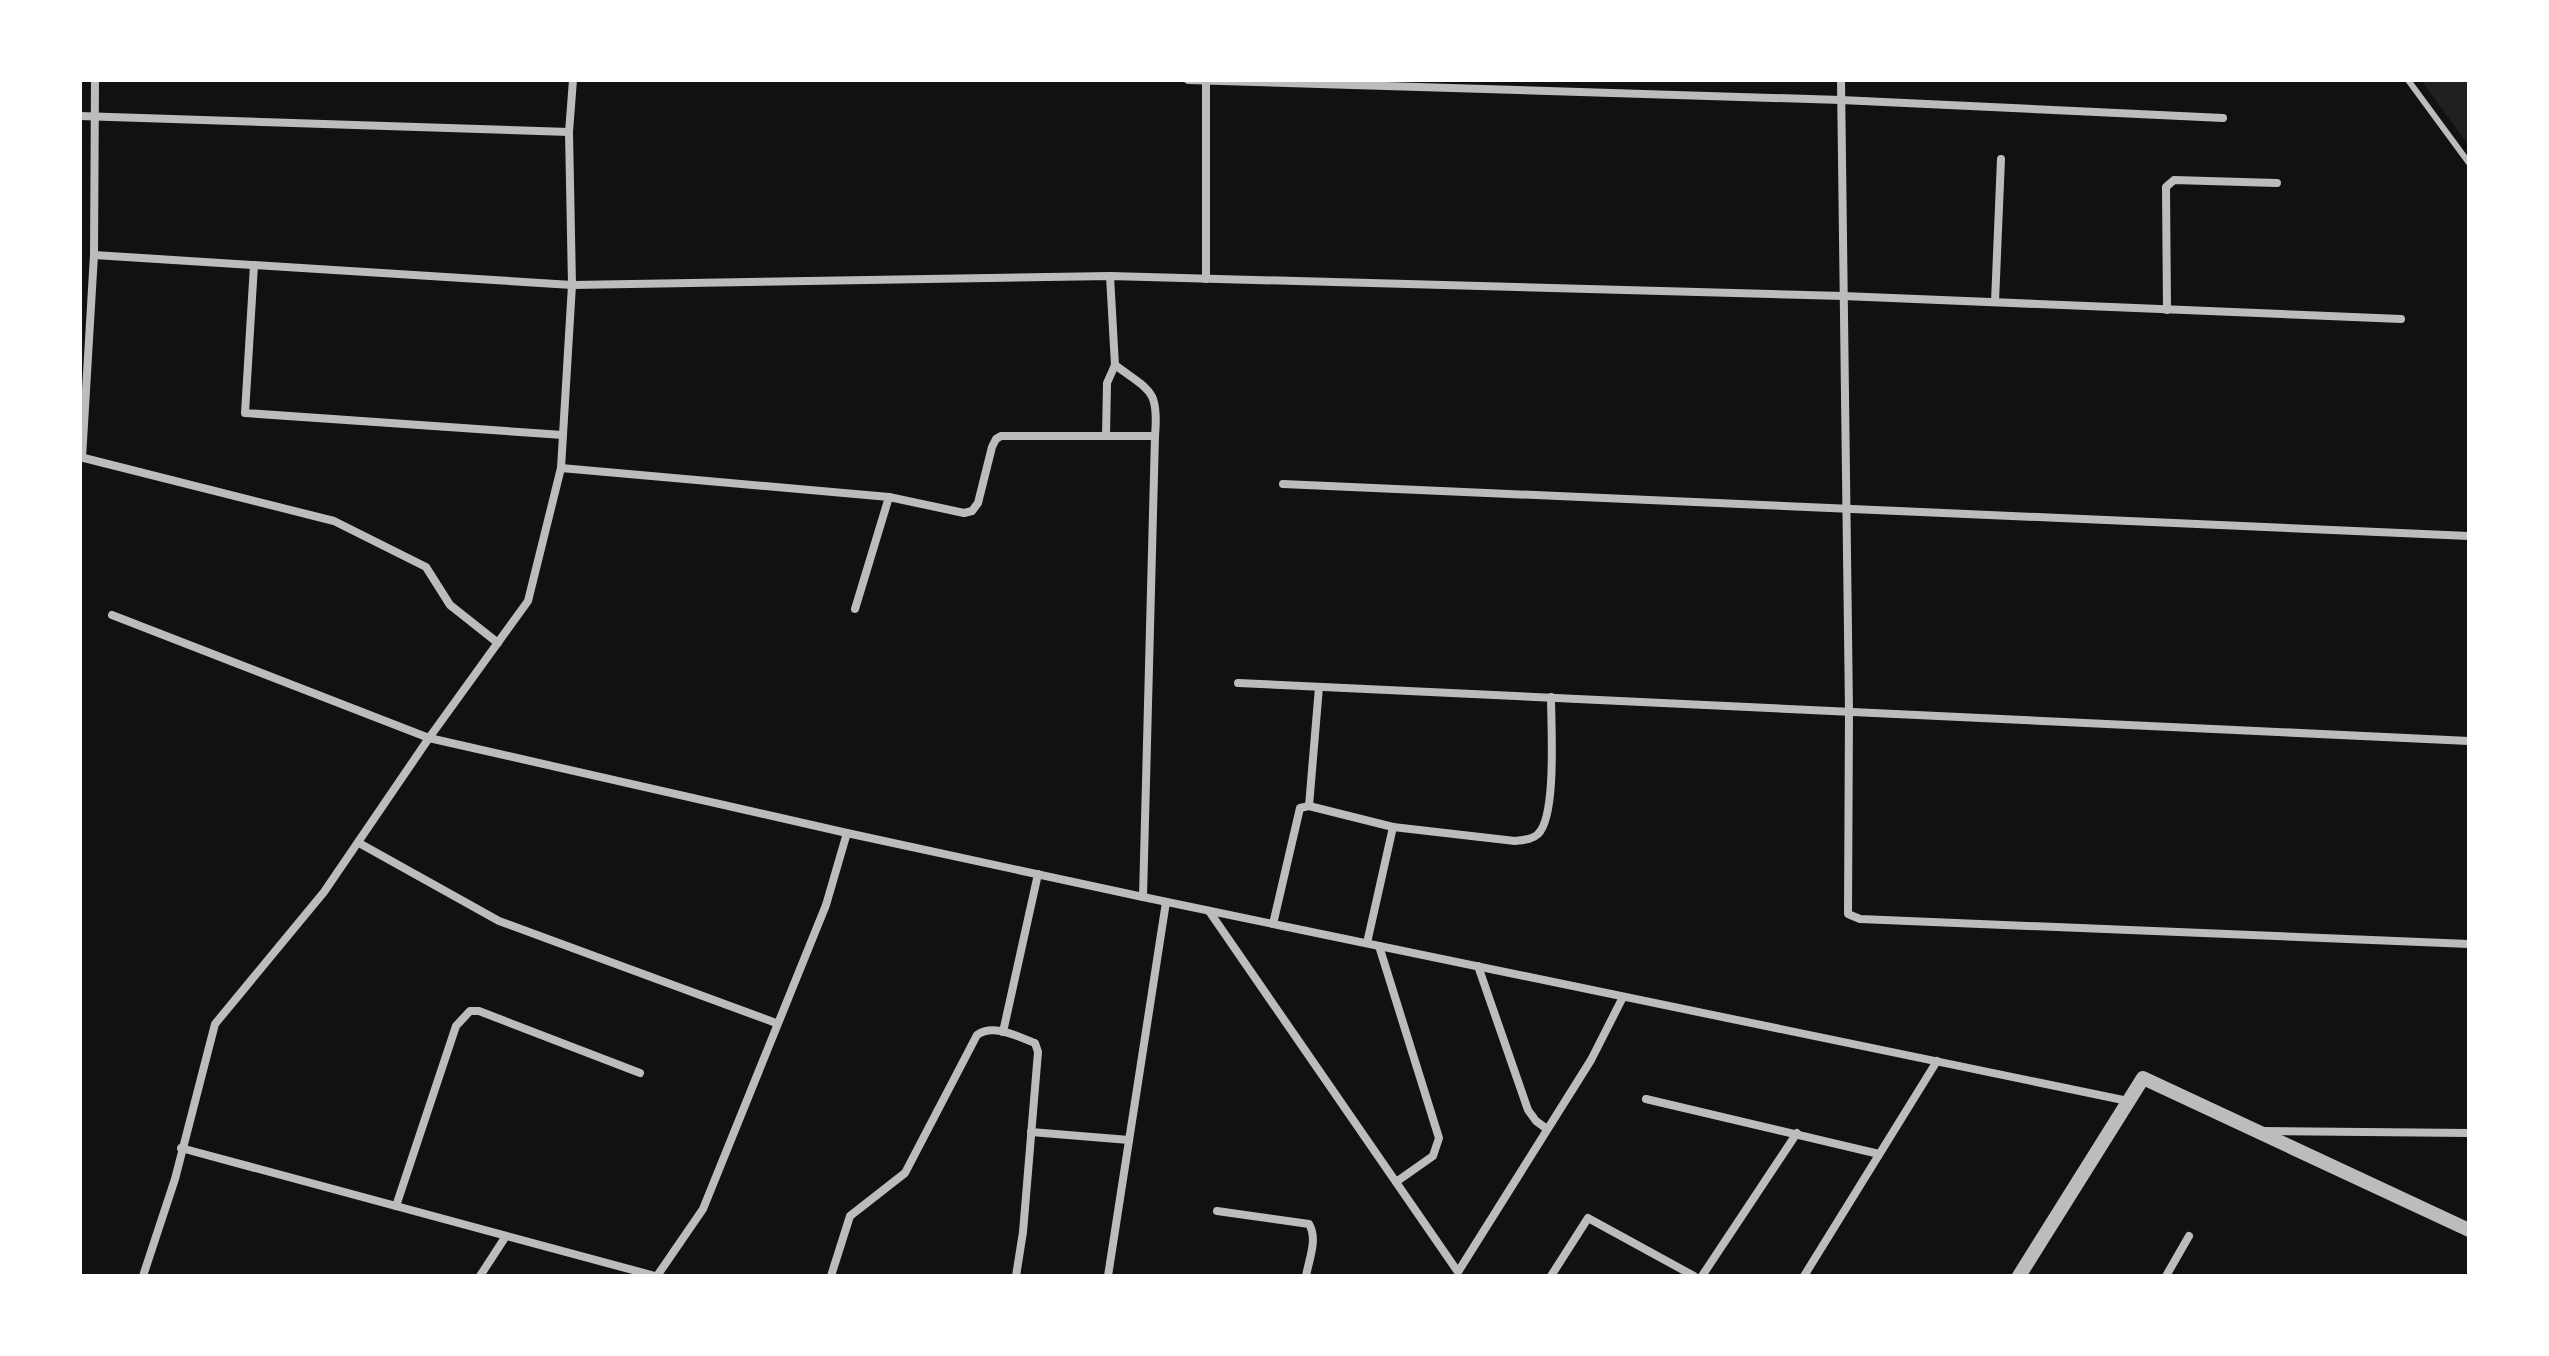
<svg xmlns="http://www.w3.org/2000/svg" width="2549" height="1356" font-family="Georgia,serif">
  <rect width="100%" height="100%" fill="#111"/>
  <polygon fill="#202020" points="2421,80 2469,80 2469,146"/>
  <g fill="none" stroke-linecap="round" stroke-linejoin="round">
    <polyline stroke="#bcbcbc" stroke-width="6" points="2408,80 2469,163"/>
    <g stroke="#bcbcbc" stroke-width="8">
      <polyline points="1188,80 1841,100 2223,118"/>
      <polyline points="1206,80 1206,279"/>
      <polyline points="1841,80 1849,711 1848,914 1860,919 2469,944"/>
      <polyline points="80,116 569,132"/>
      <polyline points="94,255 572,285 1110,276 1843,296 2401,319"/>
      <polyline points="254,265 245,413 563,435"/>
      <polyline points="1995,302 2001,159"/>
      <polyline points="2167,310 2166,187 2174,180 2277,183"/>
      <path d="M1115 365C1150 391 1159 389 1155 436"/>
      <polyline points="1106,436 1107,383 1115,365 1110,276"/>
      <polyline points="80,457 334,521 426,567 450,605 498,643"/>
      <polyline points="82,458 94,255 95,80"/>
      <polyline points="561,468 889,497 855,609"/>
      <polyline points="1283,484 2469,536"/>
      <polyline points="889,497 964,513 972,511 978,503 992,447 996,439 1001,436 1155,436 1143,897"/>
      <polyline points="112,615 429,738 847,833 1143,897 2128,1101"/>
      <polyline points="1238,683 2469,741"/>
      <polyline points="1309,806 1319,687"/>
      <polyline points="359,843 499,921 776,1023"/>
      <polyline points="1209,911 1458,1272 1591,1060 1623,997"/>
      <polyline points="1273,924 1300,808 1309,806 1393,827"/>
      <path d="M1367 943 1393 827 1515 841C1523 840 1532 840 1538 834 1557 816 1551 725 1551 697"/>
      <polyline points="1379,946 1439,1138 1433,1156 1396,1182"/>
      <polyline points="1478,966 1528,1110 1536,1121 1547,1129"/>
      <polyline points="1003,1032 1038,874"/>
      <polyline points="1646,1099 1879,1154"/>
      <polyline points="2262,1131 2469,1133"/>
      <polyline points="1031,1132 1129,1140"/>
      <polyline points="181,1148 655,1276"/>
      <polyline points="396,1206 456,1026 470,1011 479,1011 640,1073"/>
      <path d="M1217 1211 1309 1224C1318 1239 1309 1259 1306 1276"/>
      <polyline points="143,1276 175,1179 215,1024 324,892 429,738 528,601 561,468 572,285 569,132 573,80"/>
      <polyline points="480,1276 506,1236"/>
      <polyline points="657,1276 703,1209 826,905 847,833"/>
      <path d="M831 1276 850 1216 905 1173 977 1035C994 1023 1018 1037 1035 1043L1038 1052 1023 1232 1016 1276"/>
      <polyline points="1108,1276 1166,902"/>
      <polyline points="1551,1276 1588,1218 1694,1276"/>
      <polyline points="1702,1276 1797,1133"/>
      <polyline points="1804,1276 1937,1061"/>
      <polyline points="2166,1276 2189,1236"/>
    </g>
    <polyline stroke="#bcbcbc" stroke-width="14" points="2019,1276 2143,1078 2469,1230"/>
  </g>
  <rect width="2549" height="1356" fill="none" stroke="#ffffff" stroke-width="164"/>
</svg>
